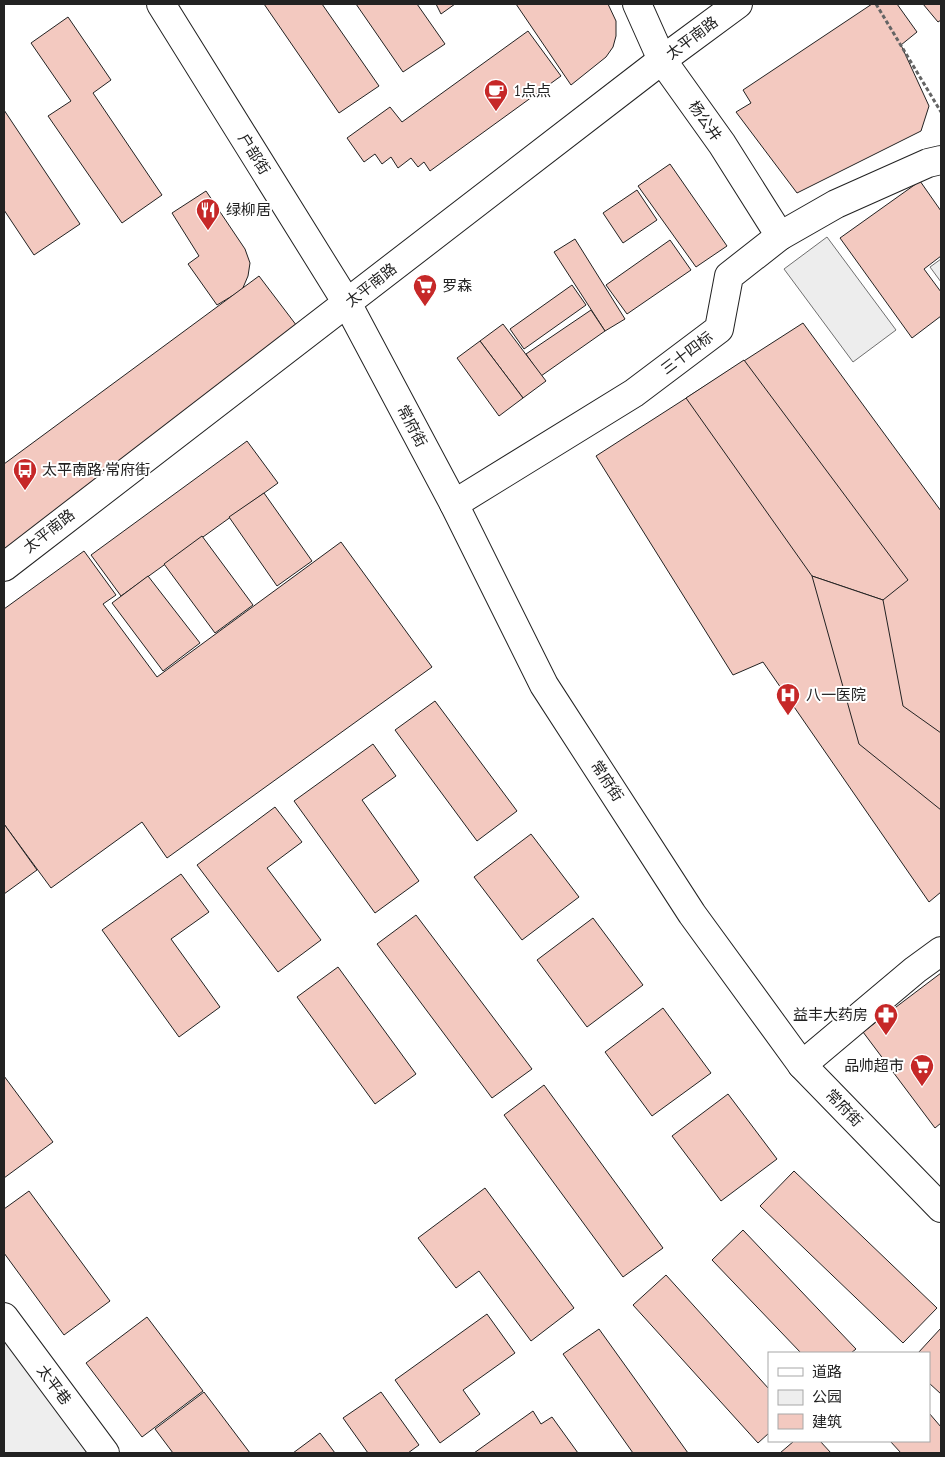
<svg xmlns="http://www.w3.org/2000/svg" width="945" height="1457" font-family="'PT Sans Narrow','Noto Sans SC',sans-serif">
  <rect width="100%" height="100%" fill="#fff"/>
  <polygon fill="#eee" stroke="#6f6f6f" points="4,1317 105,1453 4,1453"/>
  <g fill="#ededed" stroke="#6f6f6f">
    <polygon points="827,237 896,330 853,362 784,269"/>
    <polygon points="941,259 941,282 930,267"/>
  </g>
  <g fill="#f3c9c0" stroke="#222">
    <polygon points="264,4 322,4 379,86 339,113"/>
    <polygon points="356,4 417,4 445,44 403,72"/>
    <polygon points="436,4 455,4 441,14"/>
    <polygon points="516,4 608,4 616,21 616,36 613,47 606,57 571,85"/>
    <polygon points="872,4 897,4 917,32 901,45 929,106 921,131 797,193 736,112 751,103 743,90"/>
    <polygon points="923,4 941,4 941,20 938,22"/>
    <polygon points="68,17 111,80 93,93 162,195 122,223 48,116 71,101 31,43"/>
    <polygon points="528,31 561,76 430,171 424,162 418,167 411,158 398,168 391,157 382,164 375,154 364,162 347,138 390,107 402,122"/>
    <polygon points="4,110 80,224 34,255 4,210"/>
    <polygon points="670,164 727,246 696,267 638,186"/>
    <polygon points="920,181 941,211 941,256 924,269 941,292 941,316 912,338 840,238"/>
    <polygon points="637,190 657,220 623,243 603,213"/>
    <polygon points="206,191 245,249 250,263 248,276 242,290 217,305 188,264 199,256 172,213"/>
    <polygon points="575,239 625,319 605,331 554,252"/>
    <polygon points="670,240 691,270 627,314 606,285"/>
    <polygon points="259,276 303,334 4,555 4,464"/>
    <polygon points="572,285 586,305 524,349 510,329"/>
    <polygon points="591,310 605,331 541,376 526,354"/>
    <polygon points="803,323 941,511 941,892 929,902 763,662 733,675 596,456"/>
    <polygon points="503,324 546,381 523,398 480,341"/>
    <polygon points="480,341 523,398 499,416 457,358"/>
    <polygon points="744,360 908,580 883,600 812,576 686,398"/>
    <polygon points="247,441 278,483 121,596 91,555"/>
    <polygon points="264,493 312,561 277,586 229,517"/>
    <polygon points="202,536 253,605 215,633 164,564"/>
    <polygon points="341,542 432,667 167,858 142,822 51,888 4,824 4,609 84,551 116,595 103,604 157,677"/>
    <polygon points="148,576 200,643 163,671 112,603"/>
    <polygon points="812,576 883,600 903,706 941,733 941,810 859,744"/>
    <polygon points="435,701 517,811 477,841 395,730"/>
    <polygon points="373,744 396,776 362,800 419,881 375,913 294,801"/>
    <polygon points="275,807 302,842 267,868 321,940 278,972 197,865"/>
    <polygon points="4,824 37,870 4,894"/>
    <polygon points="531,834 579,897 522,940 474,877"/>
    <polygon points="181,874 209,912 171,939 220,1007 179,1037 102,930"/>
    <polygon points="416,915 532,1069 492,1098 377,944"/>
    <polygon points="593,918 643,985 587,1027 537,960"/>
    <polygon points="338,967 416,1074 375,1104 297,997"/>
    <polygon points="941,973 941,1123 935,1128 863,1032"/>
    <polygon points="663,1008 711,1073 652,1116 605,1052"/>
    <polygon points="4,1076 53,1142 4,1178"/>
    <polygon points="544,1085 663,1248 623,1277 504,1115"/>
    <polygon points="728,1094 777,1159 721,1201 672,1136"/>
    <polygon points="794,1171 937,1308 903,1343 760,1206"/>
    <polygon points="485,1188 574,1308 531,1341 479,1271 456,1288 418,1238"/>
    <polygon points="29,1191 110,1301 64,1335 4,1253 4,1209"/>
    <polygon points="743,1230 856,1349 851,1353 801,1353 712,1260"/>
    <polygon points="666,1275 769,1389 769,1433 758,1443 633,1305"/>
    <polygon points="487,1314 515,1353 463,1390 480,1414 440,1443 395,1380"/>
    <polygon points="147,1317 203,1391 142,1437 86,1363"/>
    <polygon points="941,1328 941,1394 929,1383 929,1353 918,1353"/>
    <polygon points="599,1329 688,1453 633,1453 563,1354"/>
    <polygon points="204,1392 250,1453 173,1453 155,1429"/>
    <polygon points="381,1392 419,1445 408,1453 368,1453 343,1418"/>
    <polygon points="533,1411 541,1424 552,1417 578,1453 474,1453"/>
    <polygon points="929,1413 941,1427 941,1453 901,1453 890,1441 929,1441"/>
    <polygon points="320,1433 335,1453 293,1453"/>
    <polygon points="794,1441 820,1441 831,1453 780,1453"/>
  </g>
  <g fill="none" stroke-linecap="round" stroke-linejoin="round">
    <g stroke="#222" stroke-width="30">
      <g id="minor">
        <polyline points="637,4 662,60 722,144 780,236"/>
        <polyline points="454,504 634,393 719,329 729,276 780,236 836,204 928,163 941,160"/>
        <polyline points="802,1065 915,970 941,951"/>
        <polyline points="4,1317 105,1453"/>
      </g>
    </g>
    <g stroke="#222" stroke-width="30">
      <g id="major">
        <polyline points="161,4 347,303 454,504 544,685 692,914 802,1065 941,1208"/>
        <polyline points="4,567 662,60 738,4"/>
      </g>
    </g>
    <polyline stroke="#646464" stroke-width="3" stroke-dasharray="4 2.5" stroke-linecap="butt" points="876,4 941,112"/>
    <use href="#minor" stroke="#fff" stroke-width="28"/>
    <use href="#major" stroke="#fff" stroke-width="28"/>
  </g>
  <defs>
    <g id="cafe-pin" transform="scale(1.25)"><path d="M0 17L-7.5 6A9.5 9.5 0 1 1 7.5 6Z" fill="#c62828" stroke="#fff"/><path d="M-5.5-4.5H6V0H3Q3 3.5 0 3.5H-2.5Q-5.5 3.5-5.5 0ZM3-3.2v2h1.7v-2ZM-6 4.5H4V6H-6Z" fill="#fff"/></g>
    <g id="restaurant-pin" transform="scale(1.25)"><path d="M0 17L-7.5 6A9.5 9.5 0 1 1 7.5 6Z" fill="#c62828" stroke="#fff"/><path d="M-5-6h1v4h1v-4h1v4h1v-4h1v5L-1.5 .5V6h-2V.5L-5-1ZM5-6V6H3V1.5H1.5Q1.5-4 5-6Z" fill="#fff"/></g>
    <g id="supermarket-pin" transform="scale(1.25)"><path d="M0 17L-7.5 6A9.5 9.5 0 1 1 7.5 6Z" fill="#c62828" stroke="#fff"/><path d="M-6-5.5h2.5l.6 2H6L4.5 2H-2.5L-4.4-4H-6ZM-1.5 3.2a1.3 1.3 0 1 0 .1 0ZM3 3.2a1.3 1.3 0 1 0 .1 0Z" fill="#fff"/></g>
    <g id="bus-pin" transform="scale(1.25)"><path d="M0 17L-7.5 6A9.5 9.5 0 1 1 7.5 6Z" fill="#c62828" stroke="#fff"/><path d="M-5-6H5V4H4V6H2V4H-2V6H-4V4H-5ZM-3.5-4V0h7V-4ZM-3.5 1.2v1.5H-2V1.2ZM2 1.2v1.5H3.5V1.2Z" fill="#fff"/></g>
    <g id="hospital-pin" transform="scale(1.25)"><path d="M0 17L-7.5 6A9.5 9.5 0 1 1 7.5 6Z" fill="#c62828" stroke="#fff"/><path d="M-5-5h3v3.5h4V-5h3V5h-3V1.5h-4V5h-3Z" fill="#fff"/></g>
    <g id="pharmacy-pin" transform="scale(1.25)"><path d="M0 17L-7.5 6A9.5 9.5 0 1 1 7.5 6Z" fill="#c62828" stroke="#fff"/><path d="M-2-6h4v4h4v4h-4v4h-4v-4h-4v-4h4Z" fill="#fff"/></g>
  </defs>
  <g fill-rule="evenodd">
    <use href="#cafe-pin" x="496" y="91"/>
    <use href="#restaurant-pin" x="208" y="210"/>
    <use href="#supermarket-pin" x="425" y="286"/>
    <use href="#bus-pin" x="25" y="470"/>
    <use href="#hospital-pin" x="788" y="695"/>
    <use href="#pharmacy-pin" x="886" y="1015"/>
    <use href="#supermarket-pin" x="922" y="1066"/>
  </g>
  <g text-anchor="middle" stroke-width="4" stroke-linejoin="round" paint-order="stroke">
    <g font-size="15" fill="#222" stroke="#fff">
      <text transform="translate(692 38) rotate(-37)" y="5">太平南路</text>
      <text transform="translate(705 121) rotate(55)" y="5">杨公井</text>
      <text transform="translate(254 154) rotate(58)" y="5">户部街</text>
      <text transform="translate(371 285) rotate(-38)" y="5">太平南路</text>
      <text transform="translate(687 353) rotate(-37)" y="5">三十四标</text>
      <text transform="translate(412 426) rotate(62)" y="5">常府街</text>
      <text transform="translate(49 531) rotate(-38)" y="5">太平南路</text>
      <text transform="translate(607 781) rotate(57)" y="5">常府街</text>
      <text transform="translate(844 1108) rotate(46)" y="5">常府街</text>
      <text transform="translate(54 1385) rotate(53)" y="5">太平巷</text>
    </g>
    <g font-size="15" fill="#222" stroke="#fff" text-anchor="start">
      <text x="514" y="96">1点点</text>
      <text x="226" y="215">绿柳居</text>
      <text x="442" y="291">罗森</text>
      <text x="42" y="475">太平南路·常府街</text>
      <text x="806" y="700">八一医院</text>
      <text x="868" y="1020" text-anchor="end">益丰大药房</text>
      <text x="904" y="1071" text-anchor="end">品帅超市</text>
    </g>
  </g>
  <rect width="945" height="1457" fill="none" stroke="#222222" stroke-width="10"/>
  <rect x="768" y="1352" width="162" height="90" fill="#ffffff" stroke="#a7a7a7"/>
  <rect x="778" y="1368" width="25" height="8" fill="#ffffff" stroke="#a7a7a7"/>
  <text x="812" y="1377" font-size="15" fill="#222222">道路</text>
  <rect x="778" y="1390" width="25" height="15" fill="#eeeeee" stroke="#a7a7a7"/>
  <text x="812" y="1402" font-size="15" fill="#222222">公园</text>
  <rect x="778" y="1414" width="25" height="15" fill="#f3c9c0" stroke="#a7a7a7"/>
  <text x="812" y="1427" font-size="15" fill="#222222">建筑</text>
</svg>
